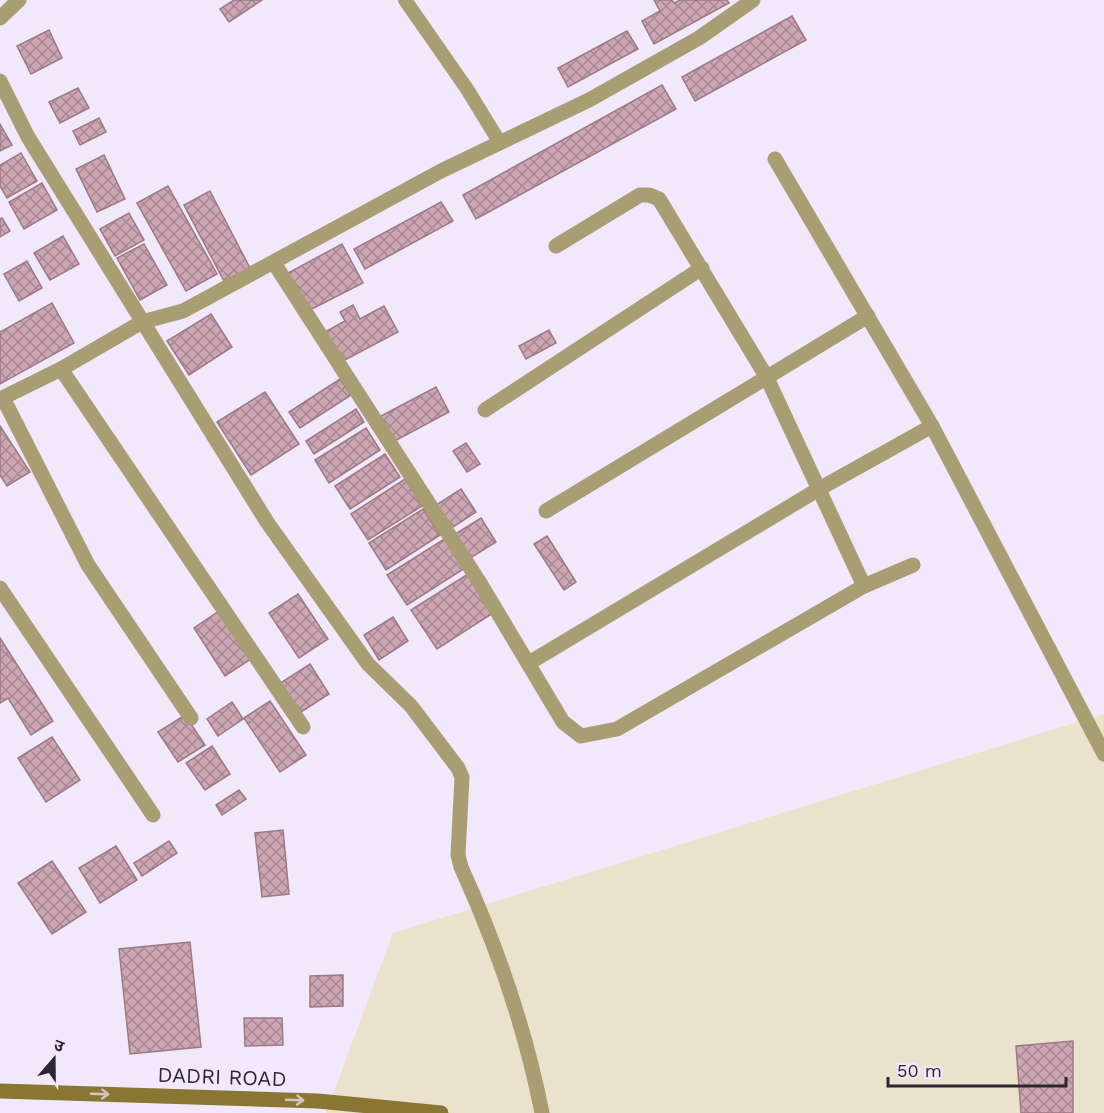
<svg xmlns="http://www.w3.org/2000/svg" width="1104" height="1113" font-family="'Work Sans','Noto Sans Devanagari',sans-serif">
  <defs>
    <pattern id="building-cross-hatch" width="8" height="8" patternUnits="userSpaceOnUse" patternTransform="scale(1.5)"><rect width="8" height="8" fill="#cca6b3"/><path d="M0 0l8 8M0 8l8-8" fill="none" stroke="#a68792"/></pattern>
  </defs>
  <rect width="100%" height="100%" fill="#f1e8fb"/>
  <polygon fill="#eae2cc" points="1104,714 1104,1113 326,1113 393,933"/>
  <g fill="url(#building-cross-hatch)" stroke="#9c7985" stroke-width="1.5">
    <polygon points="234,0 262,0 229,22 220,9"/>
    <polygon points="654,0 672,0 674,3 680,0 727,0 729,3 654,44 642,21 660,11"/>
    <polygon points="792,16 806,40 695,101 682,77"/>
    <polygon points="49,30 62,58 31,74 17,46"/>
    <polygon points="627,31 638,49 568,87 558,68"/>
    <polygon points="662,85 676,109 476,219 463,195"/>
    <polygon points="78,88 89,108 60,123 49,102"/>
    <polygon points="99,118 106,132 80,145 73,131"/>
    <polygon points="0,124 12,145 0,151"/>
    <polygon points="21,153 37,181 7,198 0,186 0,165"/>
    <polygon points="104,155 125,199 97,212 76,169"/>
    <polygon points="42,183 57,210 24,229 9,202"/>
    <polygon points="168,186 217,274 186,291 137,203"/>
    <polygon points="210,191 251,270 225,283 184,205"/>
    <polygon points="441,202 453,221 365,269 354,249"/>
    <polygon points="129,213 144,240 115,256 100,229"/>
    <polygon points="2,218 10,231 0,237 0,219"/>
    <polygon points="63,236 79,264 50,280 34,253"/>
    <polygon points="144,244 167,285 140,300 117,258"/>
    <polygon points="342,244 363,283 308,311 288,273"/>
    <polygon points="27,261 42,288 19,301 4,274"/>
    <polygon points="52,303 74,343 0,384 0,332"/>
    <polygon points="353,305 360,319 384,306 398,332 341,362 325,332 345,321 340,312"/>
    <polygon points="211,314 232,347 189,375 167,341"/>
    <polygon points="549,330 556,343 526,359 519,346"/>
    <polygon points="340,379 351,395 300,428 289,412"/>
    <polygon points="436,387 449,412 391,443 377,418"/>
    <polygon points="265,392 299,444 251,475 217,422"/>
    <polygon points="356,409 364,422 314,454 306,441"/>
    <polygon points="0,426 30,472 7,486 0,475"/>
    <polygon points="366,428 380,450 329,483 315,460"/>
    <polygon points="466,443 480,464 467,472 453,451"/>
    <polygon points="385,454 400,477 350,509 335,486"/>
    <polygon points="405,479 422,506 368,540 351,514"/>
    <polygon points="461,489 476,512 447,531 433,507"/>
    <polygon points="423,509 440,535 386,570 369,543"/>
    <polygon points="481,518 496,542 467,560 452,536"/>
    <polygon points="547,536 576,582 564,590 534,544"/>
    <polygon points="446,538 465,568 407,605 387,575"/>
    <polygon points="468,574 493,613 437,649 411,610"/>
    <polygon points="298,594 328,639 299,658 269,613"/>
    <polygon points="219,611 251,659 225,676 194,628"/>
    <polygon points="393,617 408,641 379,660 364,635"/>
    <polygon points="0,638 53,721 31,735 8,698 0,703"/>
    <polygon points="310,664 329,694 298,714 279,684"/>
    <polygon points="270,701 306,755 280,772 244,718"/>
    <polygon points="232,702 243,719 218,736 207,719"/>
    <polygon points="185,715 205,745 178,762 158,732"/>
    <polygon points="52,737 80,780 46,802 18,758"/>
    <polygon points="212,746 230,774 205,790 186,763"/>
    <polygon points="239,790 246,799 222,815 216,805"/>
    <polygon points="283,830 289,894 262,897 255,833"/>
    <polygon points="169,841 177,853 142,876 134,863"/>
    <polygon points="116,846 137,880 100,903 79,868"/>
    <polygon points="52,861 86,912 52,934 18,883"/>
    <polygon points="190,942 201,1047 130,1054 119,949"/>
    <polygon points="343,975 343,1006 310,1007 310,976"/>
    <polygon points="244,1018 282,1018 283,1045 245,1046"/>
    <polygon points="1073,1041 1073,1113 1021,1113 1016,1046"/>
  </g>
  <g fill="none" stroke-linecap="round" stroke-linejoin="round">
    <polyline stroke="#a99d73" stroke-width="14" points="405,0 467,89 500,143"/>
    <g stroke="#a99d73" stroke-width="15">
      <polyline points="0,18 19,0"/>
      <path d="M0 81 28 137 267 522 368 664 411 706 458 768 462 777 458 855 461 867C497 946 525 1027 542 1113"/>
      <polyline points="775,159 932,426 1104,754"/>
      <polyline points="556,246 640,195 649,195 659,199 766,376 864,586"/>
      <polyline points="274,263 480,583 563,722 581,736 617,729 864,586 913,565"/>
      <polyline points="61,369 303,727"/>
      <polyline points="3,398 88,565 191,718"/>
      <polyline points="0,399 61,369 142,322 183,311 441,171 589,100 699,38 753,0"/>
      <polyline points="485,410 702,268"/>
      <polyline points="546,511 868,316"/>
      <polyline points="0,588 153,815"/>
      <polyline points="529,663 819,489 932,426"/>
    </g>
    <polyline stroke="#897633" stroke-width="15" points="0,1091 318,1101 441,1113"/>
  </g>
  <defs><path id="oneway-shaft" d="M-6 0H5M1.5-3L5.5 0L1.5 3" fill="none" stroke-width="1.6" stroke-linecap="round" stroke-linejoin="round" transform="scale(1.5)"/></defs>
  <g stroke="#d2c6bf">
    <use href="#oneway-shaft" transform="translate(100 1094) rotate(2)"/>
    <use href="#oneway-shaft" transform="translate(295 1100) rotate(2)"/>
  </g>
  <g text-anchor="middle" stroke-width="4.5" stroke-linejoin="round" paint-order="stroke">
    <g font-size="21" fill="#2c2632" stroke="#f1e8fb">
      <text transform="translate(222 1077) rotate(2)" y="7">DADRI ROAD</text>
    </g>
  </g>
  <g transform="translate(54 1059) rotate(20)" stroke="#f1e8fb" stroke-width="4.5" paint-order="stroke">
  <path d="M0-4.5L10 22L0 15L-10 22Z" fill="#2c2632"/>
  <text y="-9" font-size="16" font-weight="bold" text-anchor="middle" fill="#2c2632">उ</text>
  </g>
  <path d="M888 1077v9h178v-9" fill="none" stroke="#2c2632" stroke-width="3"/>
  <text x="897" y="1077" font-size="18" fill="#2c2632" stroke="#f1e8fb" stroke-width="4.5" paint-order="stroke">50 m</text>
</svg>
